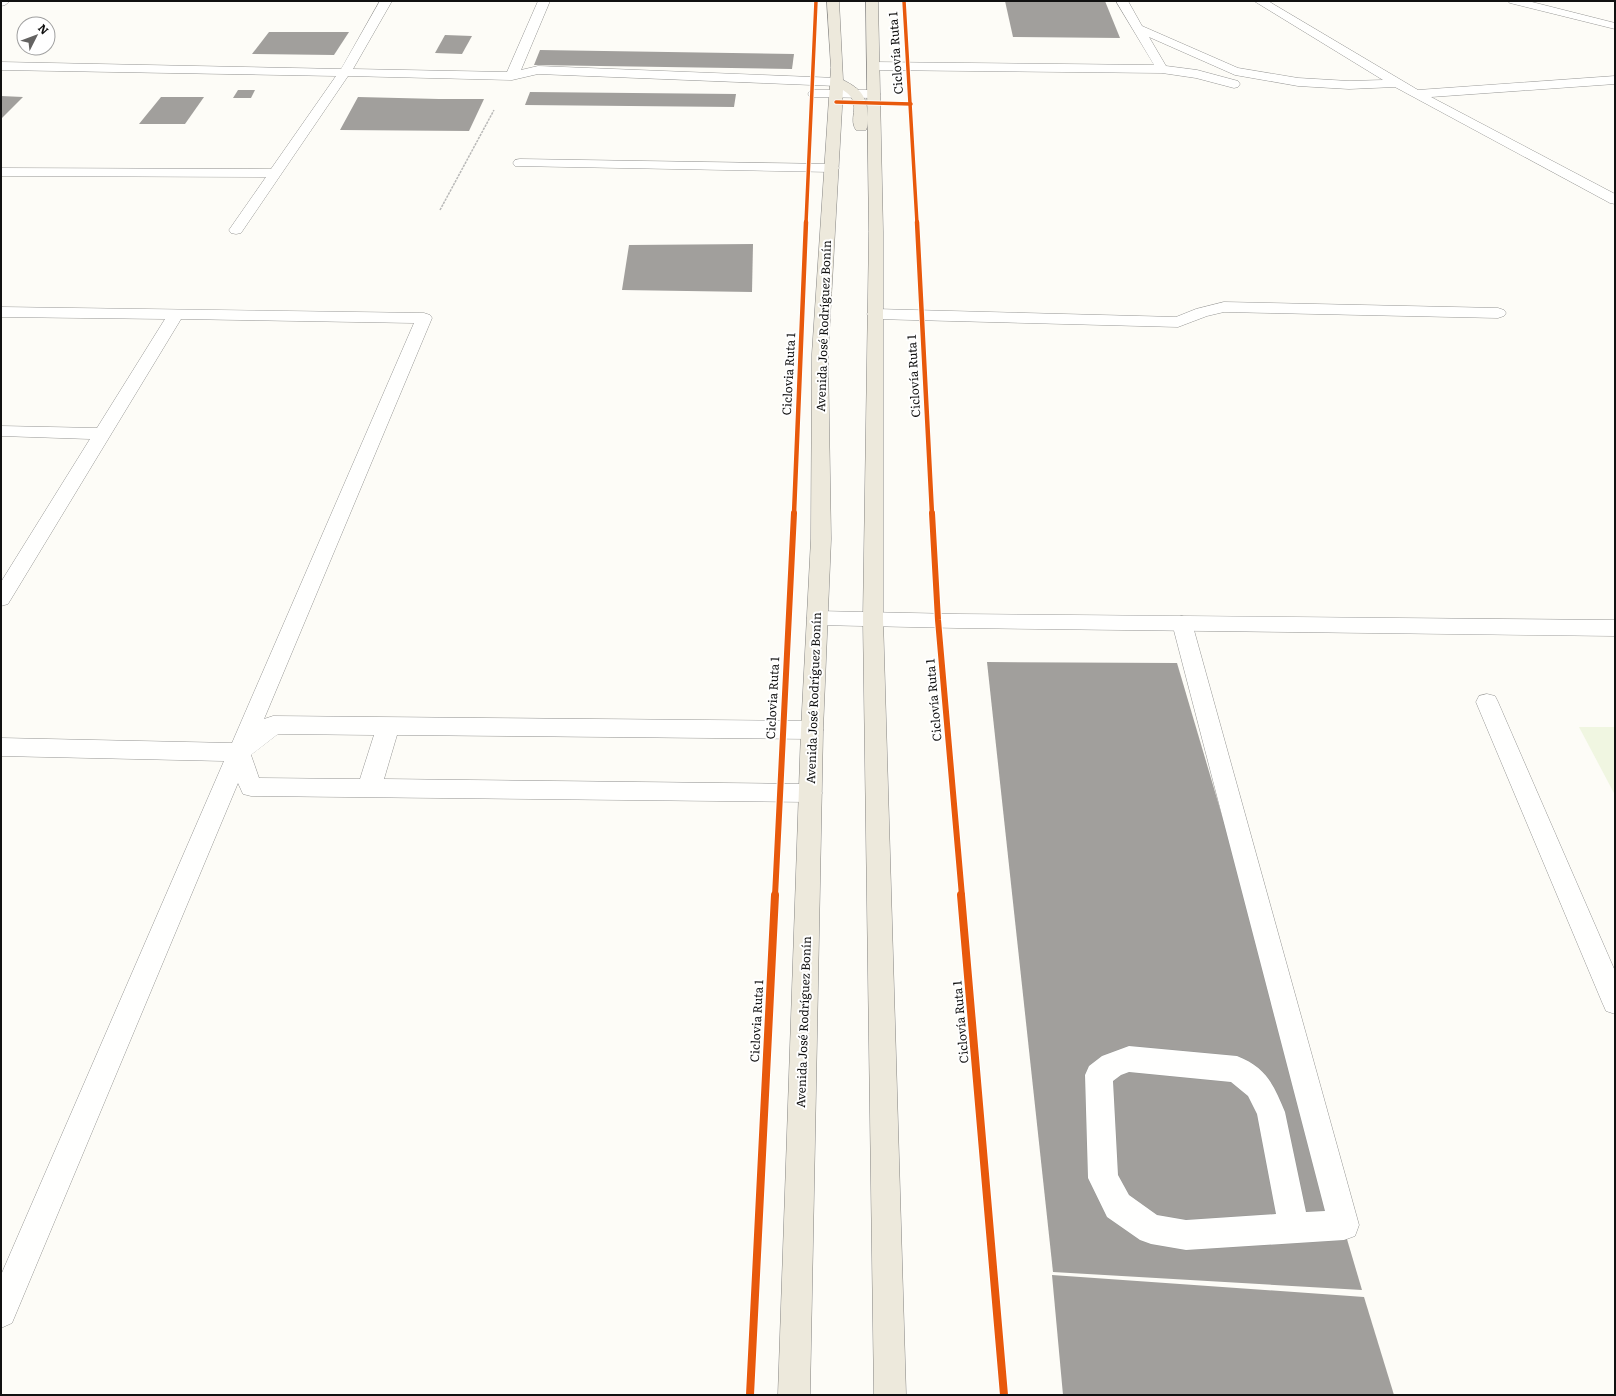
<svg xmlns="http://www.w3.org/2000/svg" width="1616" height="1396" font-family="Literata,serif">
  <rect width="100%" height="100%" fill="#fdfcf7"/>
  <polygon fill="#f0f6e1" points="1579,727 1615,727 1615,795"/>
  <g fill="#a19f9c">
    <polygon points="1005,1 1105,1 1120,38 1013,37"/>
    <polygon points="269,32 349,32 334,55 252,54"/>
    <polygon points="445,35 472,36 462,54 435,53"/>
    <polygon points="540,50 794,54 792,69 534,65"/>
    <polygon points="238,90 255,90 251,98 233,98"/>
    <polygon points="530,92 736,94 734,107 525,105"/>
    <polygon points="1,96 23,97 1,119"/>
    <polygon points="161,97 204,97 185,124 139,124"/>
    <polygon points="358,97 439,99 484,99 469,131 340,130"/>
    <polygon points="753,244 752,292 622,290 629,245"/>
    <polygon points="987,662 1177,663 1362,1290 1053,1272"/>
    <polygon points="1052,1275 1364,1297 1394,1395 1063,1395"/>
  </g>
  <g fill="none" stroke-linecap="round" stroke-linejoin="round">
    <g stroke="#979795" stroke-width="1">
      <g id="service">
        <polygon points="1116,1 1128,1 1142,26 1238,68 1298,78 1349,81 1383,80 1254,1 1268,1 1418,90 1615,76 1615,84 1431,97 1615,194 1615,204 1610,203 1395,87 1349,89 1298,86 1235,75 1149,37 1166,66 1197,70 1238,81 1240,84 1238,87 1234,88 1196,78 1162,73 873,70 869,69 867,66 869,63 873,62 1154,65"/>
        <polygon points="1508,1 1528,1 1615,23 1615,29 1510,3"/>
        <polygon points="520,159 832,164 837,165 839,168 837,171 832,172 515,166 513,163 515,160"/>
        <polygon points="1224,302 1498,308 1504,310 1506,313 1504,316 1498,318 1224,312 1207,316 1178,327 875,319 869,317 867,314 869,311 875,309 1176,317 1196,309"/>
        <path d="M1182 616 1189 618 1192 623 1359 1225 1355 1236 1344 1240 1186 1250 1151 1244 1140 1240 1107 1217 1088 1178 1085 1075 1089 1066 1102 1056 1129 1046 1237 1056C1266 1067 1274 1085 1285 1112L1306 1212 1325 1211 1172 623 1175 618ZM1129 1072 1231 1082 1248 1096 1257 1114 1276 1214 1186 1220 1157 1215 1129 1195 1118 1175 1113 1081 1121 1075Z"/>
      </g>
    </g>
    <g stroke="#979795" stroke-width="1">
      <g id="minor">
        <polygon points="1,1 10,1 5,5 1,6"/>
        <polygon points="380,1 392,1 353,69 507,72 538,1 550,1 521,70 538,66 837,78 841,79 843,82 841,85 837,86 538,74 512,80 348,76 241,233 236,234 231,233 229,230 266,177 1,176 1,168 271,169 336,76 1,70 1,62 341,69"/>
        <polygon points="814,90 874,90 878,91 880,94 878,97 874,98 810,97 808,94 810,91"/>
        <path d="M1 307 424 313 430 315 432 318 264 719 273 716 812 721 820 724 823 730 820 736 812 739 397 735 384 779 810 784 818 786 822 793 818 800 810 802 251 796 243 794 238 783 12 1323 1 1328V1275L224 761 1 756V738L232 743 414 323 181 319 8 604 1 606V582L90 439 1 436V426L97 428 165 319 1 317ZM278 734 374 735 360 779 259 778 251 755Z"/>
        <polygon points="817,611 957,614 1615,620 1615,636 957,628 817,625 810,623 807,618 810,613"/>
        <polygon points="1487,694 1495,696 1498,702 1615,971 1615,1014 1606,1011 1602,1002 1476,702 1479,696"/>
      </g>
    </g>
    <g stroke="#858482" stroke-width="1">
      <g id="primary">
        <path d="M827 1H839L843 80C861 89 867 96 868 117 868 122 868 126 866 130H856C847 117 864 103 843 90L828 354 831 539 823 730 810 1395H778L801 730 811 539 812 354 831 68Z"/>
        <polygon points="866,1 878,1 883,232 883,619 906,1395 874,1395 863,619 869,232"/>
      </g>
    </g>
    <polyline stroke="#b9b9b8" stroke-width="1.5" stroke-dasharray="2.5 1" stroke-linecap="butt" points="440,210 494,110"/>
    <use href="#service" fill="#fffffe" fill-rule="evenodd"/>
    <use href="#minor" fill="#fffffe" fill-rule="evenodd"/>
    <use href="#primary" fill="#ede9dc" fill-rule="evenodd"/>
    <g stroke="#fff" stroke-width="5">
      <g id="cycleway-far3">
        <polyline points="904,1 917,223"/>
        <polyline points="836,102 911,104"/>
        <polyline points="806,223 816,1"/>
      </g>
    </g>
    <g stroke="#fff" stroke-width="6">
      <g id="cycleway-far2">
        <polyline points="917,222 932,514"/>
        <polyline points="794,514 806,222"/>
      </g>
    </g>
    <g stroke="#fff" stroke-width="8">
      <g id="cycleway-far1">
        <polyline points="932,513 938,620 962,896"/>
        <polyline points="775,896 794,513"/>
      </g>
    </g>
    <g stroke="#fff" stroke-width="10">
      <g id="cycleway">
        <polyline points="961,895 1004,1395"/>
        <polyline points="750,1395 775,895"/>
      </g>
    </g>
    <use href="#cycleway-far3" stroke="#e8590c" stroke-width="3.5"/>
    <use href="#cycleway-far2" stroke="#e8590c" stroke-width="4.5"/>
    <use href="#cycleway-far1" stroke="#e8590c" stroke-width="6"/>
    <use href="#cycleway" stroke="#e8590c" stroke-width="8"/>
  </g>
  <g text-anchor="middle" stroke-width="4" stroke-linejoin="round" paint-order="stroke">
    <g font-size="12" fill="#111" stroke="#fff">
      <text transform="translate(896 53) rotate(-94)" y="4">Ciclovía Ruta 1</text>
      <text transform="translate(824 326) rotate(-88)" y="4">Avenida José Rodríguez Bonín</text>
      <text transform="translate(789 374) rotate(-87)" y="4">Ciclovia Ruta 1</text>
      <text transform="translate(914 376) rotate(-93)" y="4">Ciclovía Ruta 1</text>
      <text transform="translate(773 698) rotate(-87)" y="4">Ciclovia Ruta 1</text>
      <text transform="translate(814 698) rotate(-88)" y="4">Avenida José Rodríguez Bonín</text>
      <text transform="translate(934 700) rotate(-95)" y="4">Ciclovía Ruta 1</text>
      <text transform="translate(757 1021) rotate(-87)" y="4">Ciclovia Ruta 1</text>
      <text transform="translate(804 1022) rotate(-88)" y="4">Avenida José Rodríguez Bonín</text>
      <text transform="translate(961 1022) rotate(-95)" y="4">Ciclovía Ruta 1</text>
    </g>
  </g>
  <rect width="1616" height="1396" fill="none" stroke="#111111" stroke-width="4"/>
  <g transform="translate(36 36) rotate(48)"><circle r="19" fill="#ffffff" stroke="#a0a0a0"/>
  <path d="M0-3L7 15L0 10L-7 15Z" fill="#646362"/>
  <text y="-6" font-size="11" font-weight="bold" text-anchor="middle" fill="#111111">N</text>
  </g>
</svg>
